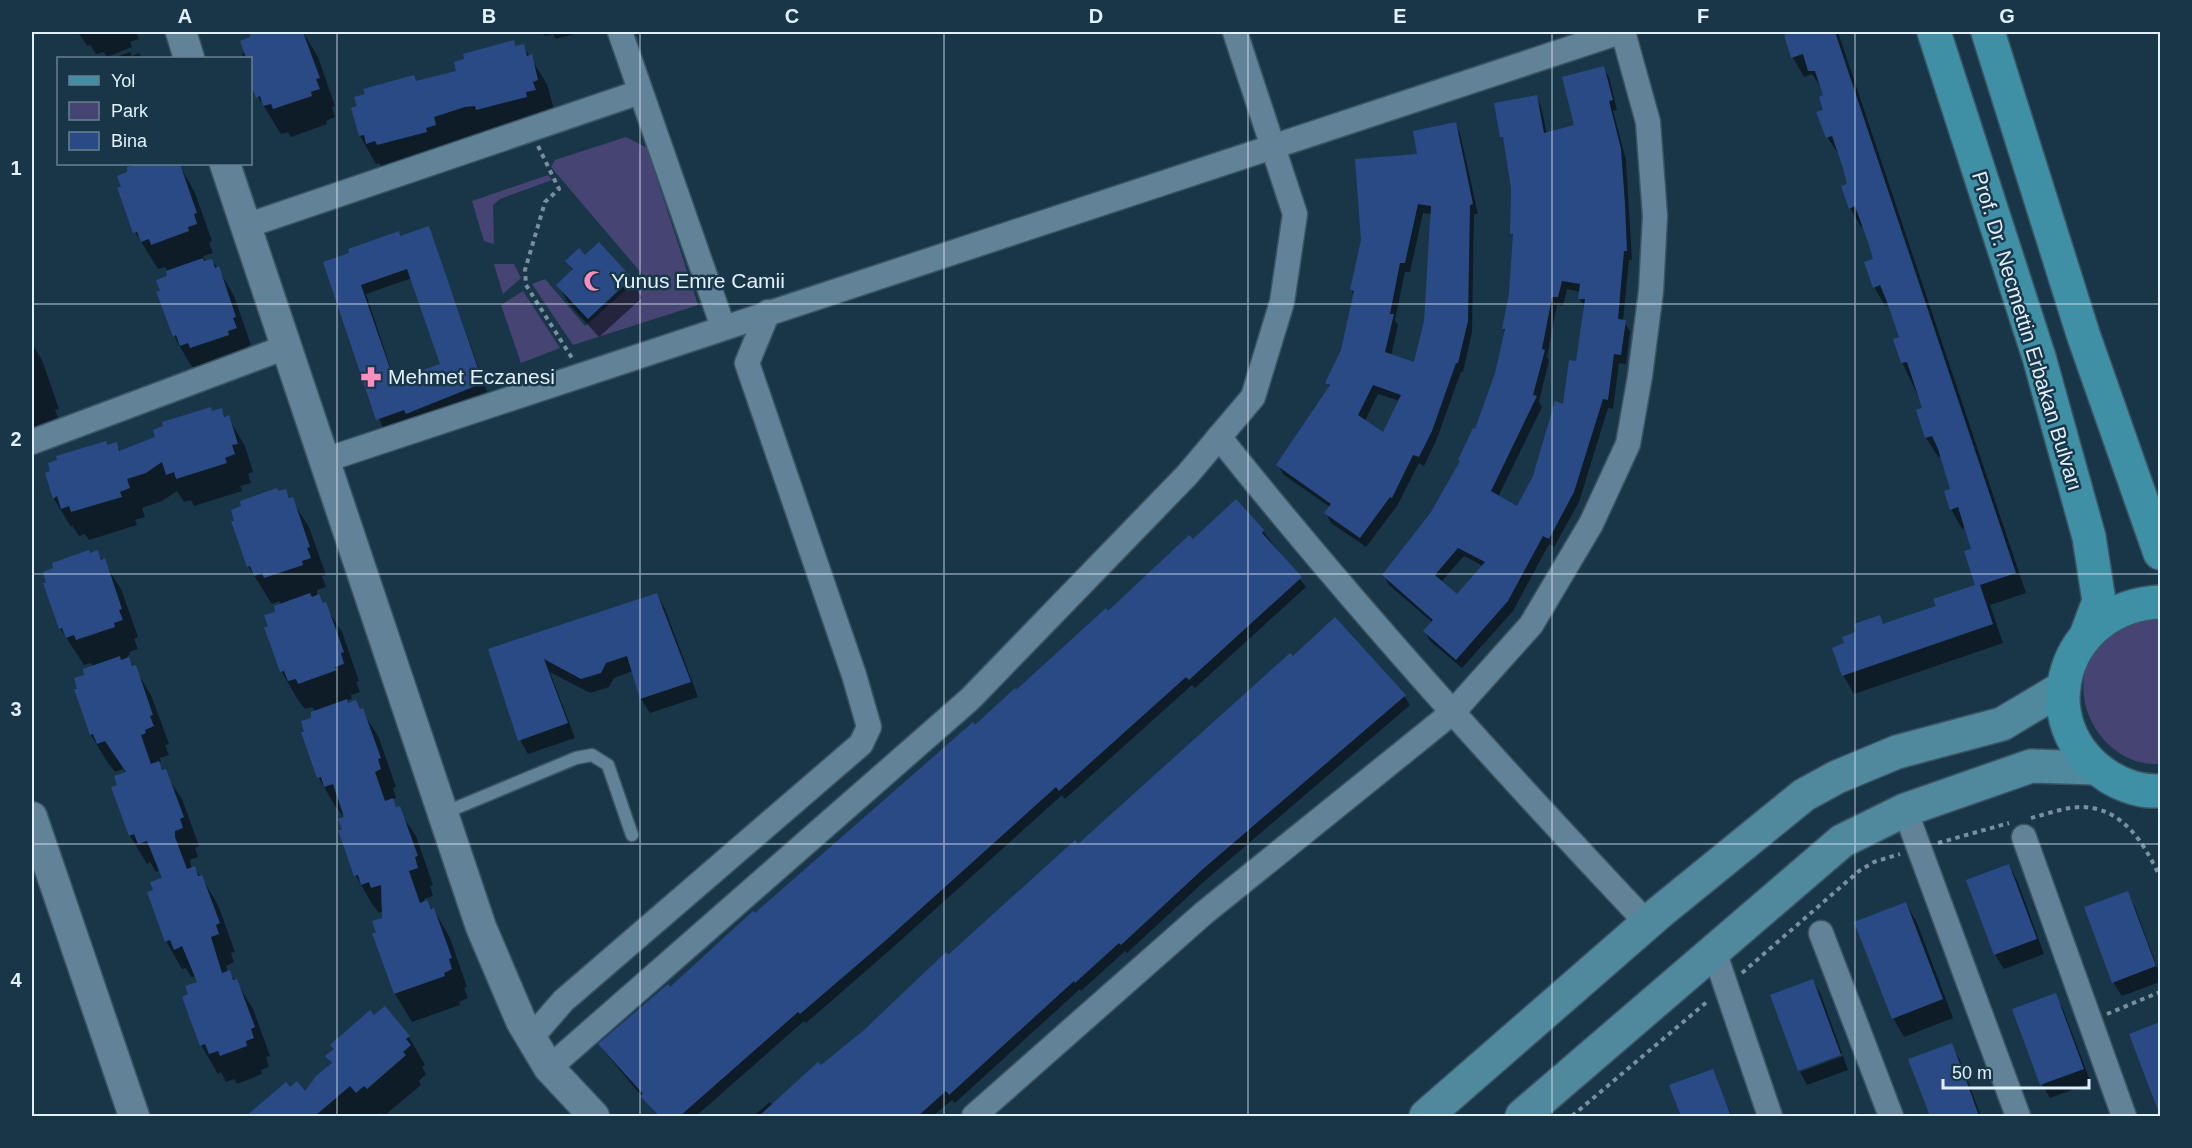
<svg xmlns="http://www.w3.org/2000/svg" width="2192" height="1148" font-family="Arial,sans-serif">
  <rect width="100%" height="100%" fill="#193649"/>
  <g fill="#464472">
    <polygon points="626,137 647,148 698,305 573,345 532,284 545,279 585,326 643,275 551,167 555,160"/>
    <polygon points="548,175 552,180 500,199 493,205 494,244 484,241 472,201"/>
    <polygon points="494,264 514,264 521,278 503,294"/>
    <polygon points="523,291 560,348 521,363 501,305"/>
    <path d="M2160 613V764C2107 767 2067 706 2090 658 2093 652 2100 646 2105 641 2111 635 2117 625 2125 621 2135 617 2149 616 2160 613Z"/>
  </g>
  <g fill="#0007" fill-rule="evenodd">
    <polygon points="78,32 136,32 139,39 130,42 132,47 107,57 104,52 96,54 90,45 87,46"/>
    <polygon points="251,32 303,32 318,57 335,106 332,107 335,117 326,121 327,124 291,137 288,132 281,134 258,97 250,58 244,58 242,53 246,53"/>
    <polygon points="542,32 582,32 556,39 553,34 545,36"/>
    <polygon points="1797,32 1838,32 2026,593 1990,605 2003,643 1854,694 1843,675 1846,644 1858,633 1879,617 1884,625 1938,607 1977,586 1973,550 1966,527 1962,529 1951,509 1952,490 1941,456 1938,457 1926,438 1918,411 1924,409 1902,362 1901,338 1890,305 1885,306 1874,287 1874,260 1864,226 1861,227 1850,208 1848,185 1840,156 1827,137 1823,90 1812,74 1804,77 1793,58 1786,36"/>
    <polygon points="513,42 516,48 523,46 547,84 554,109 549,110 551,118 384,171 379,163 376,164 360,136 417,83 458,72"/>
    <polygon points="130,52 132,56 139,53 142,58 113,58"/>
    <path d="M1603 68 1609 77 1617 110 1613 111 1626 160 1632 260H1629L1623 321 1630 331 1626 364 1619 363 1613 409 1608 408 1579 502 1554 547 1549 544 1513 611 1462 668 1430 641 1425 632 1433 623 1389 585 1384 575 1432 513 1476 431 1497 374 1506 333 1503 329 1510 294 1514 238 1512 234V188L1506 144 1502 137 1536 96 1541 106 1547 134 1576 126ZM1567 289 1580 292 1579 298 1585 308 1577 362 1564 406 1535 476 1518 508 1498 497 1542 407 1539 402 1549 360 1547 357 1557 305 1563 306ZM1464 556 1483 566 1457 596 1441 582Z"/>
    <path d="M1455 124 1460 133 1478 214H1474L1472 332 1463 372H1461L1436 441 1424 466 1419 463 1397 506 1366 547 1331 523 1326 513 1330 507 1284 475 1278 465 1330 388 1327 383 1343 351 1355 296 1351 290 1419 155ZM1423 213 1432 214 1425 321 1415 364 1391 356 1398 325 1395 320 1405 272H1410ZM1378 394 1400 401 1383 434 1365 421Z"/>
    <polygon points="124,164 179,164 195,193 212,241 209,243 213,253 203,256 206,262 211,260 218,268 234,296 251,345 248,346 252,357 198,373 190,364 174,336 162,292 168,272 165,267 158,269 135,232 123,188 129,173 129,165"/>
    <path d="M429 228 487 392 451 405 452 408 383 429 325 263ZM412 278 442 365 395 381 366 294Z"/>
    <polygon points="585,257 631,279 642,298 599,337 569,304 558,285 573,271 567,261"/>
    <polygon points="32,343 42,360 59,409 55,410 59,420 32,434"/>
    <polygon points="221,410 226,418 228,417 245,446 253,472 248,474 251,483 240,486 242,491 194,506 191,500 184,502 177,491 162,501 142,508 145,517 135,520 137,525 89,540 85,534 79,536 72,525 71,527 54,499 47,474 107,446 116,444 121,452"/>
    <polygon points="285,490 309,527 326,575 322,576 326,587 317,590 317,594 342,632 359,681 356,682 360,692 351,695 352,699 346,701 362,710 379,738 396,787 393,788 396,798 392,800 416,836 433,885 430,886 433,896 424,899 425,902 434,910 450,938 467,987 464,988 468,998 459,1002 460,1005 412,1022 395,994 374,934 378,934 384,919 384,911 379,913 372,904 356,876 340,832 344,832 345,814 342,815 335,806 319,778 303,734 316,712 312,707 305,709 298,700 282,672 266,628 270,628 281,605 279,601 272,604 248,566 278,493"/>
    <polygon points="1263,531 1306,587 1195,688 1192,685 1065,799 1062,795 890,950 806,1023 804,1021 696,1116 658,1116 599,1045 670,989 1193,541"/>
    <polygon points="97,552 121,589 138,637 134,639 138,649 129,652 130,655 127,656 151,695 169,744 165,745 169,755 160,758 161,762 158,763 182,799 199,846 195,848 198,857 190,860 191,867 201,876 218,905 235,952 231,953 234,962 226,966 228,973 236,981 253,1009 270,1056 266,1057 269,1067 261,1070 262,1074 237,1084 234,1079 226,1082 221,1072 218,1074 201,1045 190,995 199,983 196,976 191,977 186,968 182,969 166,941 155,891 164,879 160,870 156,872 150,862 147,864 130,836 113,788 119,786 126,774 123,769 115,772 108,763 91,735 76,691 79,691 86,676 93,667 91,663 84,665 60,628 90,555"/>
    <polygon points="657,594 665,609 698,697 650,713 641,699 633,671 614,678 609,687 590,693 550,672 575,738 528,754 520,740 490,650"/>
    <polygon points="1404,696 1410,705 1208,878 1127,953 1125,951 1081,991 1080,989 955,1103 952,1100 933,1116 753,1116 770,1102 773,1106 821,1068 1078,846"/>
    <polygon points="2009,865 2017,880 2044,954 2004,969 1995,955 1968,881"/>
    <polygon points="2127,893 2135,907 2160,975 2160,982 2122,996 2113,982"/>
    <polygon points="1906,903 1917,923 1953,1018 1904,1037 1893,1018"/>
    <polygon points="1813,981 1821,995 1842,1053 1799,1069"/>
    <polygon points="2055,995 2063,1009 2091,1083 2050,1098 2042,1084"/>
    <polygon points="2160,1023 2160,1111 2131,1035"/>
    <polygon points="409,1037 425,1065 422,1067 426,1074 419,1081 421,1085 384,1116 381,1113 371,1116 368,1113 364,1116 249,1116 286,1084 290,1089 305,1093 332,1065 327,1056"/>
    <polygon points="1951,1045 1960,1060 1981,1116 1931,1116 1910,1060"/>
    <polygon points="1843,1056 1848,1070 1807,1085 1800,1072"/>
    <polygon points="1712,1071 1732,1116 1682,1116 1671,1086"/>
    <polygon points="1863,1113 1866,1116 1854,1116"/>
  </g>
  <g fill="#2a4a85" fill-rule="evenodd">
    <polygon points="250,32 303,32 320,78 316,79 320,89 311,92 312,96 273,109 271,104 263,106 260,96 256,98 250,82 250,58 246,58 240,41 250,37"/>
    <polygon points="1793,32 1835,32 2016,573 1980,585 1993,624 1842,676 1832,648 1844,643 1842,637 1856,632 1854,624 1880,615 1883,624 1894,620 1936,606 1933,599 1975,585 1964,551 1971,549 1958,507 1950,510 1944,491 1950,489 1938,449 1932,436 1925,438 1916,410 1922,408 1907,362 1901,363 1893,339 1899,337 1887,302 1880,285 1873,288 1864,262 1873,259 1869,245 1855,206 1849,209 1841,186 1847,184 1843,168 1832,136 1826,138 1816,112 1823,110 1819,97 1823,95 1815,71 1808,71 1803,54 1791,58 1784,35"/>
    <polygon points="514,40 515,46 524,44 527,56 532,54 538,80 533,82 536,90 526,92 527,97 476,110 475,106 465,107 434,117 436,125 426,128 427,132 377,145 375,141 366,144 364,135 359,136 351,108 357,106 354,97 365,94 363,89 414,75 416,81 456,71 454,62 464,59 463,54"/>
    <path d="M1604 66 1613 100 1609 101 1621 149 1625 204 1627 251H1624L1618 319 1626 320 1621 355 1614 354 1608 400 1603 399 1574 492 1549 539 1543 536 1508 601 1456 660 1423 631 1433 620 1382 575 1431 512 1460 461 1458 460 1473 428 1475 429 1495 373 1505 329H1502L1509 294 1513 234H1510L1511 188 1503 137H1500L1494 103 1537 95 1544 133 1574 125 1562 77ZM1562 281 1580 284 1578 299H1585L1576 361 1569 360 1563 404 1555 401 1533 476 1517 506 1491 491 1537 396 1533 395 1545 350 1542 349 1552 297H1558ZM1458 548 1485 562 1457 594 1435 575Z"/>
    <path d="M1456 122 1473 204 1470 205 1468 321 1458 363H1456L1432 431 1419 457 1413 455 1392 498 1390 497 1360 538 1324 513 1331 504 1276 465 1330 385 1325 383 1341 350 1354 291 1350 290 1361 240 1355 159 1417 154 1413 131ZM1418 204 1431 206 1424 321 1414 362 1385 352 1394 314H1390L1400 263H1405ZM1373 385 1401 395 1383 432 1358 415Z"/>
    <polygon points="136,164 180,164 197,213 194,214 197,224 188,227 189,231 151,245 149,239 141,242 137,232 133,233 117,187 121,187 117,176 127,172 127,167"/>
    <path d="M429 226 483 383 406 414 404 410 376 420 323 262 349 253 348 249 399 231 400 236ZM407 269 440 364 394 380 361 285Z"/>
    <polygon points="599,242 632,278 588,319 556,285 573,269 565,261 579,248 585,255"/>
    <polygon points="203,258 204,261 212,259 215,268 219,266 236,317 233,318 237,328 228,331 229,335 190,348 188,343 180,346 176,335 173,337 156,291 160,291 156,280 167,276 166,271"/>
    <polygon points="211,407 212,411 222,408 224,417 229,415 238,444 232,445 235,454 225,458 227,463 176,479 174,472 166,475 162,462 146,473 127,479 130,488 120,492 122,497 71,512 69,506 61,509 57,496 53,499 45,473 50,471 48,463 57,460 56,456 106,441 107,445 117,442 119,451 155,437 153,430 163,426 162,422"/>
    <polygon points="277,488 278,491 286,489 289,498 293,497 310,547 307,548 311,558 302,561 303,565 264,578 262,573 254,576 250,566 247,567 231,521 234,521 231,510 241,506 240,501"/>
    <polygon points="1236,499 1264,530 1262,533 1302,577 1189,680 1186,677 1059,791 1056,787 885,941 800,1014 798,1012 680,1116 659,1116 640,1096 643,1094 598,1044 668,984 670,987 753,911 755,913 973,722 975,725 1015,688 1016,690 1106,608 1108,611 1189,535 1193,539"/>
    <polygon points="89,550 90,553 98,550 101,560 105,558 122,609 119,610 123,620 114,623 115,627 76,640 74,635 66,638 62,628 59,629 43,583 46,583 43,572 53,568 52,563"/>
    <polygon points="310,593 312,597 319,594 323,603 326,602 344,652 341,653 344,664 335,667 337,670 298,684 296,679 288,681 284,671 280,672 264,627 268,627 264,615 275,612 274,606"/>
    <polygon points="657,593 691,682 640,699 627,656 606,663 601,673 581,679 544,659 568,723 518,741 488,649"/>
    <polygon points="1335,617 1406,695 1203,869 1121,945 1119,943 1075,983 1074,981 949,1095 946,1091 918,1116 759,1116 818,1062 821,1065 864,1030 946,952 948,955 1075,840 1078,844 1290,653 1293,656"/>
    <polygon points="120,656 121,660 129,657 132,666 136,665 153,715 150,716 154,726 145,730 146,733 141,735 151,764 159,761 162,770 166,769 184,817 180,819 183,828 175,831 175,837 187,869 195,866 198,876 202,875 220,923 216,925 219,934 211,937 222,973 230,970 233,980 237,979 255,1027 251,1029 254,1038 246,1041 247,1046 220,1056 218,1051 209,1054 205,1044 200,1046 182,997 188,994 185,986 197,982 182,946 174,950 170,940 165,942 147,892 153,890 150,882 162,878 147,841 138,844 134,834 129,836 111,787 117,785 114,776 126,772 105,741 97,744 93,734 90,735 74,689 77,689 74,678 84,675 83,669"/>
    <polygon points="347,699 348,703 356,700 360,709 363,708 381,758 378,759 381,769 375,772 385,801 393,798 396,807 400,806 418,856 415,857 418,868 409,871 420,903 427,900 431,909 434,908 452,958 449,959 452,969 444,973 445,976 394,994 372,933 376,933 372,921 382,918 381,885 371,888 369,882 361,885 358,875 354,876 338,830 342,830 338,819 344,817 333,784 324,787 321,777 317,778 301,732 304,732 301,721 311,718 311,712"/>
    <polygon points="2009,864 2037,939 1994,955 1966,880"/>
    <polygon points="2128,891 2156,966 2112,983 2084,907"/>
    <polygon points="1906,902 1943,999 1892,1019 1854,922"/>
    <polygon points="1813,979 1841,1055 1798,1071 1770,995"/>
    <polygon points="2056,993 2084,1069 2040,1085 2012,1009"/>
    <polygon points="385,1006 410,1036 406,1039 411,1045 403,1052 406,1055 367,1089 364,1086 356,1093 350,1086 315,1116 246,1116 286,1082 290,1087 297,1081 305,1091 316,1076 332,1063 325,1056 334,1049 330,1045 370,1010 374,1015"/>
    <polygon points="2160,1022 2160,1112 2159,1113 2129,1034"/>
    <polygon points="1952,1043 1969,1088 1979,1116 1930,1116 1908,1059"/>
    <polygon points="1713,1069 1731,1116 1681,1116 1669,1085"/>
  </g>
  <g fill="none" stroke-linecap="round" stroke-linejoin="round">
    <g stroke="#3a5464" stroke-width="15">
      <polyline id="service" points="444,813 576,758 592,755 608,765 632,835"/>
    </g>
    <g stroke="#3a5464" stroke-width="27">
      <g id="minor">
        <polyline points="620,32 723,327"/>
        <polyline points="246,226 640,92"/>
        <path d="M1219 437C1354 606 1499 766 1647 923"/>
        <polyline points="32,442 286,347"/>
        <polyline points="325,460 1620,32"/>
        <polyline points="1905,810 2018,1116"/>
        <polyline points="2024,837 2124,1116"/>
        <polyline points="1821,933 1891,1116"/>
        <polyline points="1714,951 1770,1116"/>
        <polyline points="531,1038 563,1001 861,744 869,727 854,675 747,363 768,312"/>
        <polyline points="549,1068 970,699 1187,475 1253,397 1282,302 1295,214 1235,32"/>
        <polyline points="974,1116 1204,913 1453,712 1531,625 1591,524 1628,444 1640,376 1651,291 1655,216 1648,122 1623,32"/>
      </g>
    </g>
    <g stroke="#3a5464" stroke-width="33">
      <g id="tertiary">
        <polyline points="181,32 189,58"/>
        <polyline points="225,164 481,927 521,1021 549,1068 594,1116"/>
        <polyline points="32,817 134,1116"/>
      </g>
    </g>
    <g stroke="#3a5464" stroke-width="36">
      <g id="secondary">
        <polyline points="1426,1116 1660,912 1804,795 1837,777 1897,752 2002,724 2064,687"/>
        <polyline points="1522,1116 1842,841 1905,810 2031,766 2095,768"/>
      </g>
    </g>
    <g stroke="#3a5464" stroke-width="36">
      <g id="primary">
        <polyline points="1934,32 2039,357 2089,537 2099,601 2087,633"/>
        <polyline points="1988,32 2083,334 2160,553"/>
        <path d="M2160 602C2063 606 2026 724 2109 777 2124 786 2142 792 2160 791"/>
      </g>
    </g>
    <g stroke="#788f9f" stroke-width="4" stroke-dasharray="4.5 4.5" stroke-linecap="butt">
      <polyline points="538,146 559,189 545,202 525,270 526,285 572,358"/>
      <path d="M2031 818C2047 814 2065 807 2082 807 2123 808 2144 843 2160 877"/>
      <polyline points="1938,843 2009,823"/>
      <polyline points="1742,973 1859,871 1874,862 1900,854"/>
      <polyline points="2107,1014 2160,992"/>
      <polyline points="1572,1116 1708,1001"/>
    </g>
    <use href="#service" stroke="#628297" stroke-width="12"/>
    <use href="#minor" stroke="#628297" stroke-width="24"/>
    <use href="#tertiary" stroke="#628297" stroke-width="30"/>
    <use href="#secondary" stroke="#50889e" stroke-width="33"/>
    <use href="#primary" stroke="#3f8fa5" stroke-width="33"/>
  </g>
  <path fill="none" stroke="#e0f1fd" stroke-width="1.5" stroke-opacity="0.55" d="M337 32V1116M640 32V1116M944 32V1116M1248 32V1116M1552 32V1116M1855 32V1116M32 304H2160M32 574H2160M32 844H2160"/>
  <defs>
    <g id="mosque-bare" transform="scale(1.62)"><path d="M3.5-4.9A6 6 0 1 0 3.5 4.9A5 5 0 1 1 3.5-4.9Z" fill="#fd8ebf" stroke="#193649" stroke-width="2.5" paint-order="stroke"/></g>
    <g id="pharmacy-bare" transform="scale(1.62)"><path d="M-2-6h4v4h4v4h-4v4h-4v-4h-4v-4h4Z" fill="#fd8ebf" stroke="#193649" stroke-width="2.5" paint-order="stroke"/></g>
  </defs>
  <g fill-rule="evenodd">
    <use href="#mosque-bare" x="594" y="281"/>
    <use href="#pharmacy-bare" x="371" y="377"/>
  </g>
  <g text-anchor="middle" stroke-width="5" stroke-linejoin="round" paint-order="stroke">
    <g font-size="21" fill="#e0f1fd" stroke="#193649" text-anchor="start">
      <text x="611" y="288">Yunus Emre Camii</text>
      <text x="388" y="384">Mehmet Eczanesi</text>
    </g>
    <g font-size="21" fill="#e0f1fd" stroke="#193649">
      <text transform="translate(2027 331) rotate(73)" y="7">Prof. Dr. Necmettin Erbakan Bulvarı</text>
    </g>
  </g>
  <rect width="2192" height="1148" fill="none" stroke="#193649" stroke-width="66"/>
  <rect x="57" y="57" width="195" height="108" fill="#193649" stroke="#698191" stroke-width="1.5"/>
  <rect x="69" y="76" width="30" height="9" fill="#3f8fa5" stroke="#698191" stroke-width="1.5"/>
  <text x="111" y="87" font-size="18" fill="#e0f1fd">Yol</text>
  <rect x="69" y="102" width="30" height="18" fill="#464472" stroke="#698191" stroke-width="1.5"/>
  <text x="111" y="117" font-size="18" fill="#e0f1fd">Park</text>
  <rect x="69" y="132" width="30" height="18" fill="#2a4a85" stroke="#698191" stroke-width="1.5"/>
  <text x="111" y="147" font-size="18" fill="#e0f1fd">Bina</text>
  <path d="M1943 1079v9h146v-9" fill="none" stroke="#e0f1fd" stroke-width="3"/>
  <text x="1952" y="1079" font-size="18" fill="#e0f1fd" stroke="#193649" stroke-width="4.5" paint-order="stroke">50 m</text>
  <rect x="33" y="33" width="2126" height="1082" fill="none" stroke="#e0f1fd" stroke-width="2"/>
  <g font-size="20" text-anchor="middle" font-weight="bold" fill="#e0f1fd">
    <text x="185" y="23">A</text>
    <text x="489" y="23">B</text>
    <text x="792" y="23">C</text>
    <text x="1096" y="23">D</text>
    <text x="1400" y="23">E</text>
    <text x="1703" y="23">F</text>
    <text x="2007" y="23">G</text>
    <text x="16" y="175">1</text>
    <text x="16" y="446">2</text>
    <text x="16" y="716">3</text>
    <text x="16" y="987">4</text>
  </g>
</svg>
